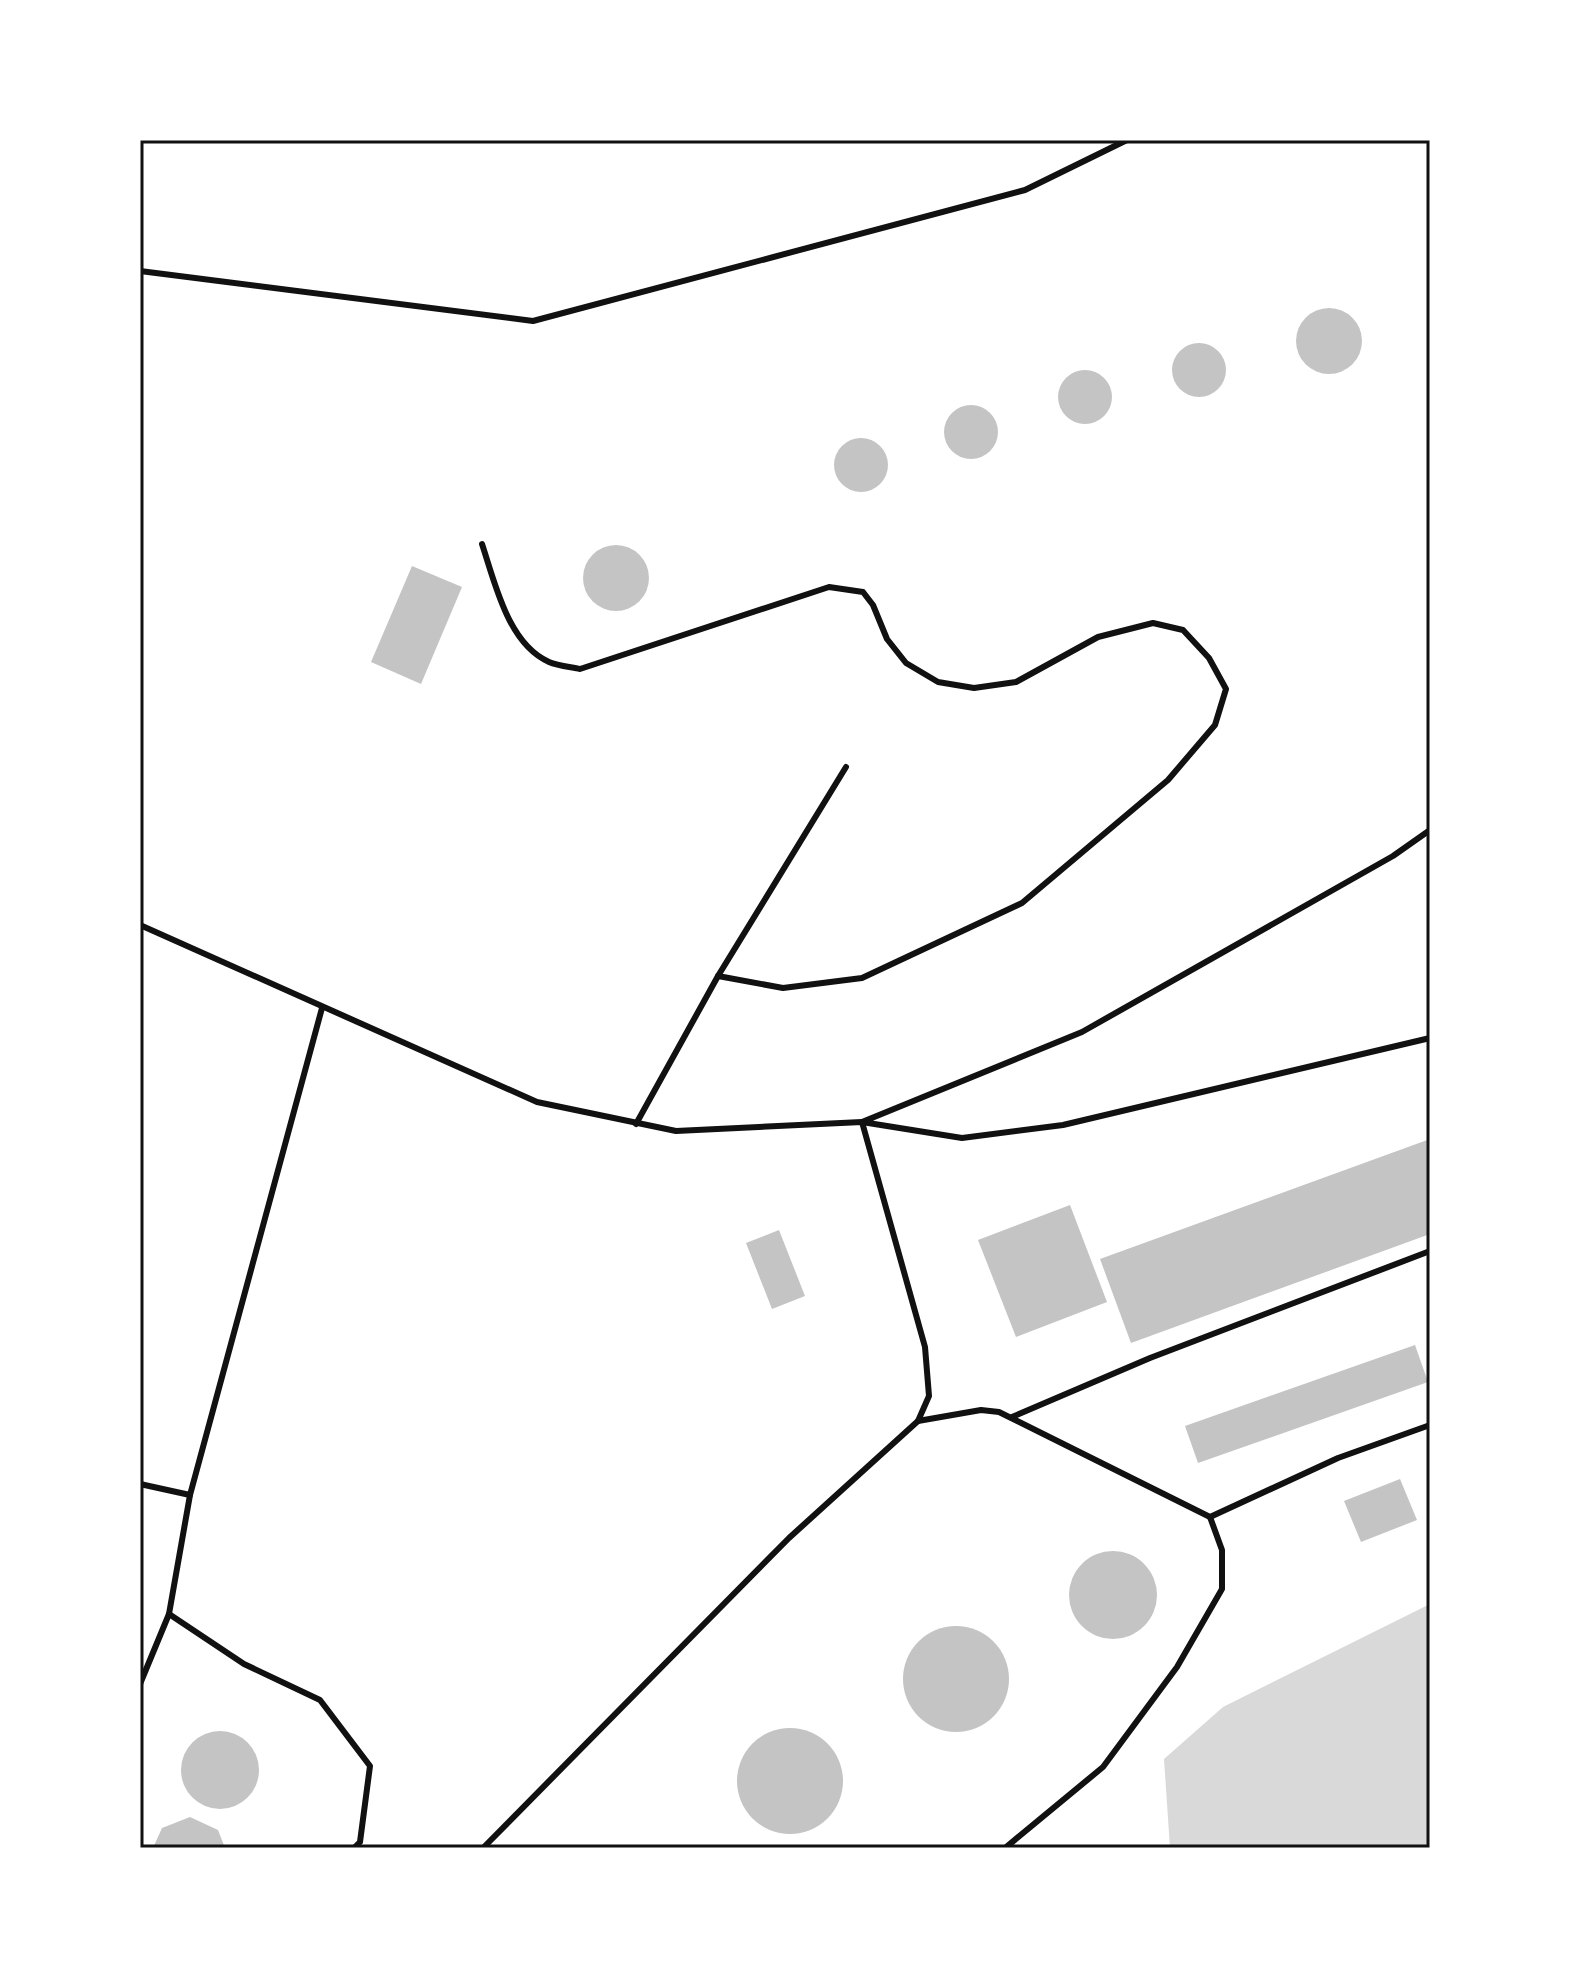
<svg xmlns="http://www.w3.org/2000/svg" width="1570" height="1988" font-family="'Noto Sans',sans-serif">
  <rect width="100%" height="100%" fill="#fff"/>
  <polygon fill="#d9d9d9" points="1430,1604 1430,1848 1170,1848 1164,1759 1223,1707"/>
  <g fill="#c4c4c4">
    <circle cx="1329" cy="341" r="33"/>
    <circle cx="1199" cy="370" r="27"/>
    <circle cx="1085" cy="397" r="27"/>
    <circle cx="971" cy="432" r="27"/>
    <circle cx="861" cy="465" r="27"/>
    <circle cx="616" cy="578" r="33"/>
    <polygon points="412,566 462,587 421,684 371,662"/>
    <polygon points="1430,1139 1430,1234 1131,1343 1100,1259"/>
    <polygon points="1070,1205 1107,1302 1016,1337 978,1240"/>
    <polygon points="779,1230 805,1296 772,1309 746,1243"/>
    <polygon points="1415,1345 1428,1382 1198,1463 1185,1426"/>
    <polygon points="1400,1479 1417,1520 1361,1542 1344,1501"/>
    <circle cx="1113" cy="1595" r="44"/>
    <circle cx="956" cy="1679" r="53"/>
    <circle cx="790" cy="1781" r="53"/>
    <circle cx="220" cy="1770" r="39"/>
    <polygon points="190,1817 218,1830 225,1848 153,1848 162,1828"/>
  </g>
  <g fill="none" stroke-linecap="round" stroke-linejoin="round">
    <g stroke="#111" stroke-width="6">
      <polyline points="140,271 533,321 1025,190 1127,140"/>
      <path d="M482 544C495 583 508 644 549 662 558 666 571 667 580 669L829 587 863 592 873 605 887 639 906 663 938 682 974 688 1016 682 1098 637 1153 623 1183 630 1209 658 1226 689 1215 725 1168 780 1022 903 862 978 783 988 718 976"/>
      <polyline points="1430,830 1393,856 1082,1032 862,1122 962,1138 1063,1125 1430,1038"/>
      <polyline points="140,925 537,1102 676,1131 862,1122 925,1347 929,1396 918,1421 789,1538 483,1848"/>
      <polyline points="636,1124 718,976 846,767"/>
      <polyline points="1012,1417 1150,1358 1430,1251"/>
      <polyline points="918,1421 981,1410 999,1412 1210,1517 1338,1458 1430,1425"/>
      <polyline points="140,1484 190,1495"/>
      <polyline points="169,1614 244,1664 320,1700 370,1766 360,1842 354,1848"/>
      <polyline points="140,1684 169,1614 190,1495 322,1008"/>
      <polyline points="1005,1848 1103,1767 1177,1667 1222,1589 1222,1550 1210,1517"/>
    </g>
  </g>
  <rect width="1570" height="1988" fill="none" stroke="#ffffff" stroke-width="284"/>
  <rect x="142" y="142" width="1286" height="1704" fill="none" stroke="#111" stroke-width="3"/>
</svg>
